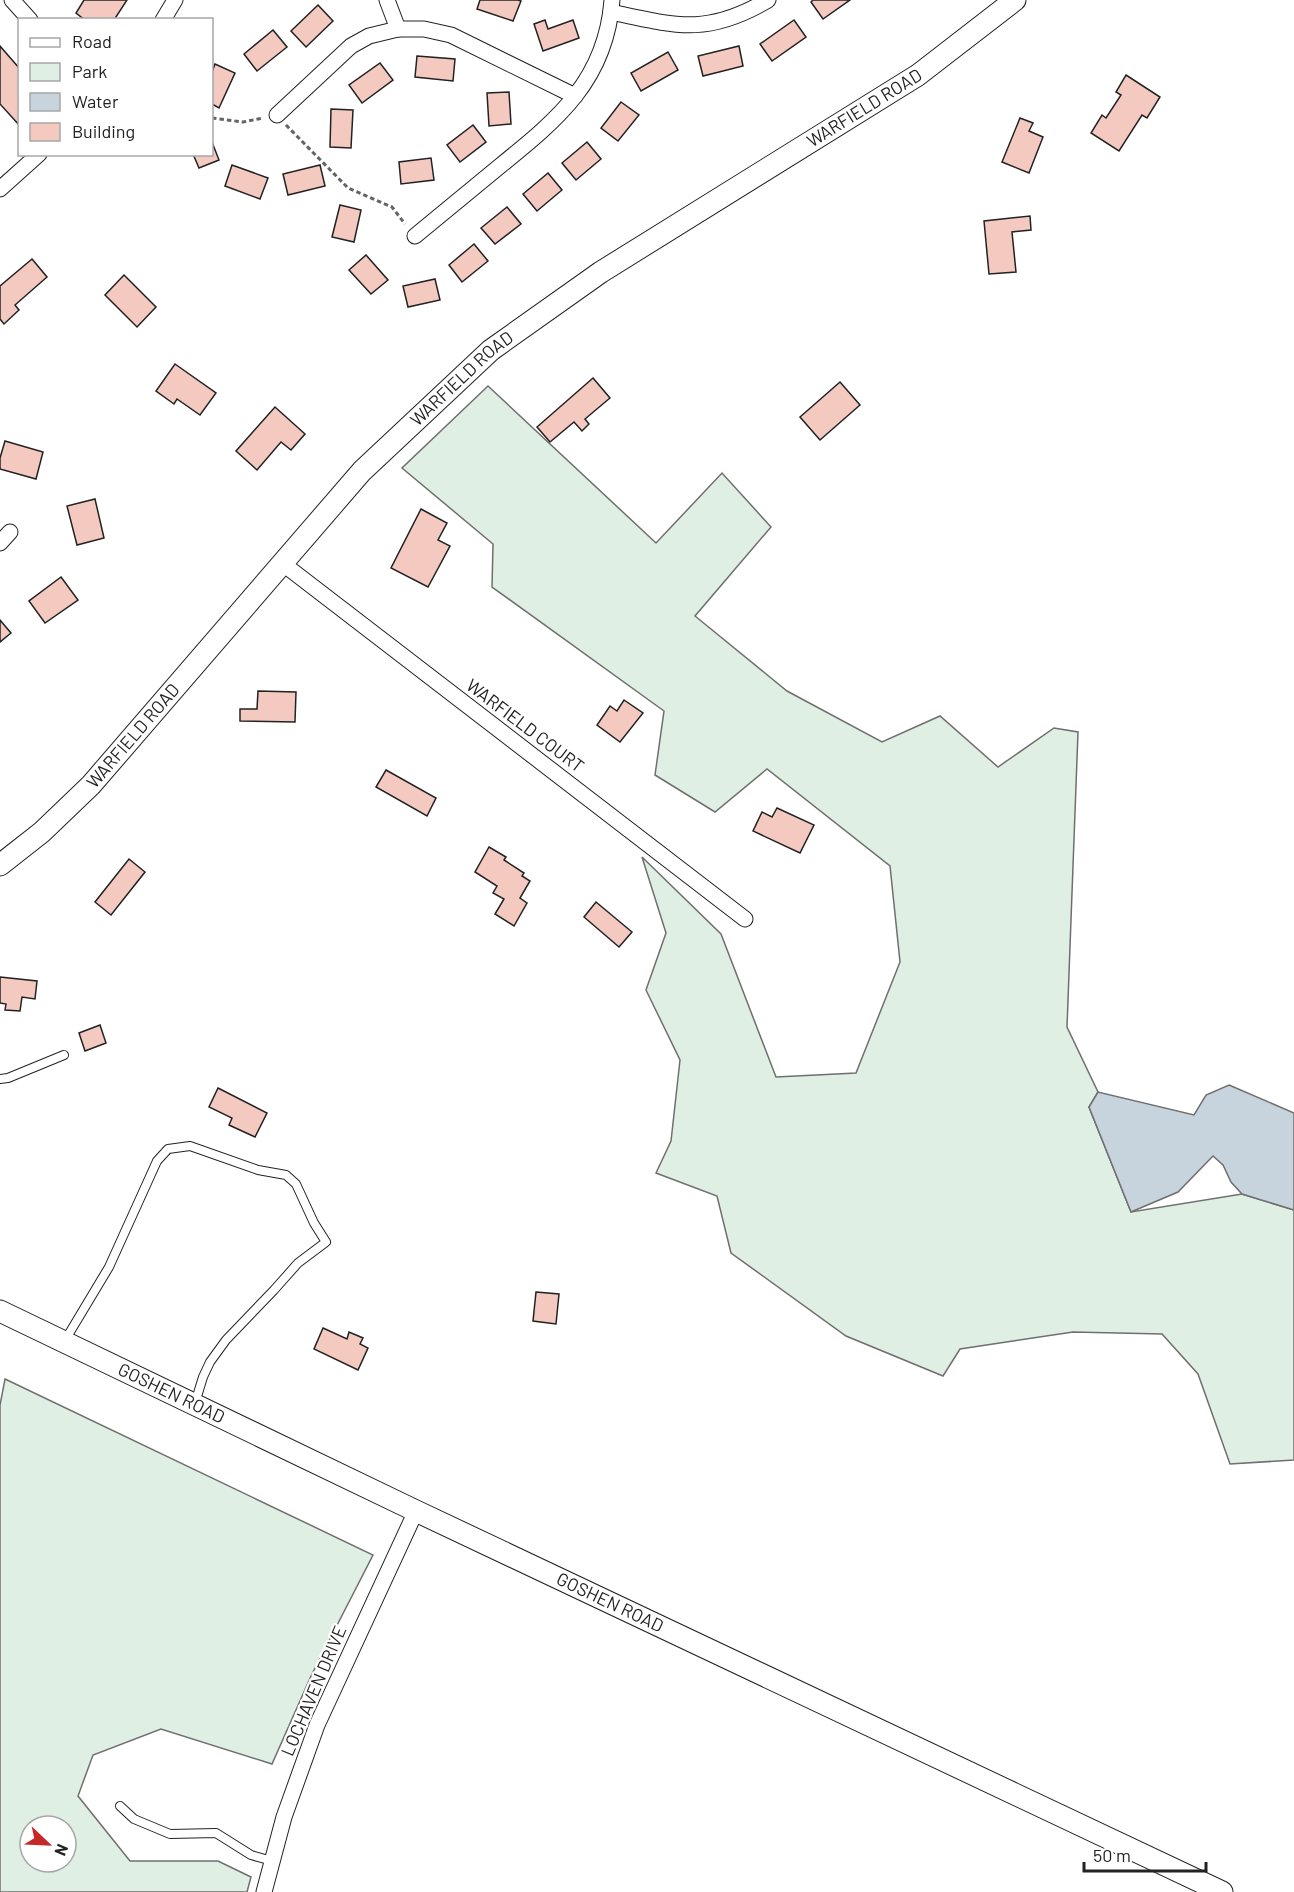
<svg xmlns="http://www.w3.org/2000/svg" width="1294" height="1892" font-family="Barlow,sans-serif">
  <rect width="100%" height="100%" fill="#fff"/>
  <g fill="#e0efe3" stroke="#6f6f6f" stroke-width="1.5" fill-rule="evenodd">
    <polygon points="488,386 656,543 722,473 771,527 695,616 787,691 882,742 940,716 998,767 1054,728 1078,732 1067,1027 1098,1092 1089,1107 1131,1212 1242,1194 1294,1210 1294,1460 1230,1464 1198,1374 1162,1334 1073,1332 960,1349 943,1376 846,1336 731,1253 717,1196 656,1173 671,1141 680,1060 646,990 666,933 642,857 721,934 776,1077 856,1073 900,962 890,866 767,769 715,812 655,775 664,711 492,587 493,544 402,468"/>
    <path d="M5 1379 373 1555 311 1676 272 1764 161 1729 93 1755 78 1796 130 1861H218L251 1877 247 1892H0V1405ZM30 1826H66V1862H30Z"/>
  </g>
  <polygon fill="#c7d3dd" stroke="#6f6f6f" stroke-width="1.5" points="1229,1085 1294,1113 1294,1210 1242,1194 1231,1182 1223,1165 1213,1156 1178,1192 1131,1212 1089,1107 1098,1092 1194,1115 1206,1095"/>
  <g fill="#f3c9c0" stroke="#222" stroke-width="1.5">
    <polygon points="84,0 127,0 114,20 85,20 76,13"/>
    <polygon points="480,0 518,0 521,1 513,21 477,9"/>
    <polygon points="813,0 850,0 823,19 811,2"/>
    <polygon points="318,5 333,21 306,47 291,31"/>
    <polygon points="545,20 548,29 573,20 579,38 543,51 534,24"/>
    <polygon points="794,20 806,37 772,61 760,44"/>
    <polygon points="273,30 287,47 257,71 244,54"/>
    <polygon points="0,46 20,69 20,126 0,104"/>
    <polygon points="739,46 743,66 703,76 698,56"/>
    <polygon points="668,52 678,70 641,91 631,73"/>
    <polygon points="417,56 455,59 453,81 415,77"/>
    <polygon points="380,63 393,80 362,103 349,85"/>
    <polygon points="215,64 235,73 219,108 212,104 212,72"/>
    <polygon points="1126,75 1160,97 1147,118 1142,115 1119,151 1091,133 1102,115 1106,118 1121,95 1116,92"/>
    <polygon points="509,92 511,124 489,126 487,93"/>
    <polygon points="621,102 639,115 618,141 601,128"/>
    <polygon points="331,109 353,110 351,148 330,147"/>
    <polygon points="1020,118 1033,123 1029,131 1043,137 1029,173 1002,162"/>
    <polygon points="473,125 486,142 460,162 447,145"/>
    <polygon points="212,142 219,160 199,168 193,154 212,154"/>
    <polygon points="587,142 601,159 576,180 562,163"/>
    <polygon points="431,158 434,180 401,184 399,162"/>
    <polygon points="232,165 268,178 260,199 225,186"/>
    <polygon points="320,165 325,186 288,195 283,174"/>
    <polygon points="548,173 562,190 537,211 523,194"/>
    <polygon points="340,205 361,210 354,242 332,237"/>
    <polygon points="507,207 521,224 495,244 481,228"/>
    <polygon points="1030,216 1031,230 1012,232 1016,272 989,274 984,221"/>
    <polygon points="474,244 488,261 462,282 449,265"/>
    <polygon points="366,255 388,280 371,294 349,270"/>
    <polygon points="32,259 47,277 15,305 19,310 4,324 0,319 0,286"/>
    <polygon points="124,275 156,307 137,327 105,295"/>
    <polygon points="435,279 440,300 408,307 403,286"/>
    <polygon points="175,364 216,393 200,415 177,399 174,404 156,391"/>
    <polygon points="593,378 610,398 585,419 589,424 582,431 574,422 550,442 537,427"/>
    <polygon points="840,382 860,405 820,440 800,417"/>
    <polygon points="275,407 305,434 291,450 281,442 257,470 236,451"/>
    <polygon points="5,441 43,452 36,479 0,469 0,458"/>
    <polygon points="95,499 104,538 77,545 67,506"/>
    <polygon points="421,509 447,523 438,540 450,546 428,587 391,568"/>
    <polygon points="61,577 78,600 45,623 29,601"/>
    <polygon points="0,620 11,633 0,642"/>
    <polygon points="258,691 296,692 295,722 240,721 240,709 257,709"/>
    <polygon points="624,700 643,713 620,742 597,725 610,706 617,711"/>
    <polygon points="386,770 436,798 427,816 376,787"/>
    <polygon points="777,808 814,825 800,853 753,831 762,812 772,817"/>
    <polygon points="489,847 506,857 504,860 524,873 522,876 530,881 520,898 527,903 514,926 495,914 504,899 493,893 497,886 475,872"/>
    <polygon points="129,859 145,872 111,915 95,902"/>
    <polygon points="596,902 632,932 619,947 584,917"/>
    <polygon points="0,977 37,981 35,999 22,997 20,1011 5,1010 6,1004 0,1003"/>
    <polygon points="100,1025 106,1043 85,1051 79,1033"/>
    <polygon points="218,1088 267,1113 255,1137 229,1125 232,1118 209,1107"/>
    <polygon points="536,1292 559,1294 556,1324 533,1321"/>
    <polygon points="323,1328 347,1339 349,1332 363,1338 360,1344 368,1348 358,1370 314,1349"/>
  </g>
  <g fill="none" stroke-linecap="round" stroke-linejoin="round">
    <g stroke="#222" stroke-width="10">
      <g id="lane">
        <polyline points="0,1079 8,1078 64,1055"/>
        <polyline points="64,1342 109,1267 157,1161 168,1149 190,1146 258,1170 286,1175 296,1184 314,1223 326,1242 298,1263 274,1290 226,1340 210,1362 203,1377 195,1403"/>
        <polyline points="120,1806 134,1819 170,1834 216,1833 251,1855 272,1861"/>
      </g>
    </g>
    <g stroke="#222" stroke-width="17">
      <g id="street">
        <polyline points="12,0 30,20"/>
        <polyline points="387,0 398,29"/>
        <path d="M611 12C676 26 707 36 768 0"/>
        <polyline points="163,20 175,0"/>
        <polyline points="277,115 351,46 369,36 398,29 424,29 451,35 575,96"/>
        <polyline points="0,189 39,154"/>
        <path d="M415 236C443 213 472 189 500 166 558 119 606 80 612 0"/>
        <polyline points="0,543 10,532"/>
        <polyline points="282,563 745,919"/>
        <polyline points="264,1892 284,1817 317,1725 416,1511"/>
      </g>
    </g>
    <g stroke="#222" stroke-width="23">
      <g id="secondary">
        <path id="s1" d="M0 865 42 832 91 785 362 471 491 350 601 272 918 75 1015 0"/>
        <path id="s2" d="M0 1311 416 1511 1222 1892"/>
      </g>
    </g>
    <g stroke="#646464" stroke-width="3" stroke-dasharray="4.5 3" stroke-linecap="butt">
      <polyline points="212,118 243,122 263,118"/>
      <polyline points="286,125 348,188 392,207 405,224"/>
    </g>
    <use href="#lane" stroke="#fff" stroke-width="8"/>
    <use href="#street" stroke="#fff" stroke-width="15"/>
    <use href="#secondary" stroke="#fff" stroke-width="21"/>
  </g>
  <g text-anchor="middle" stroke-width="4.5" stroke-linejoin="round" paint-order="stroke">
    <g font-size="18" fill="#222" stroke="#fff">
      <text dy="6" stroke="none"><textPath href="#s1" startOffset="1158">WARFIELD ROAD</textPath></text>
      <text dy="6" stroke="none"><textPath href="#s1" startOffset="672">WARFIELD ROAD</textPath></text>
      <text transform="translate(525 726) rotate(37)" y="6">WARFIELD COURT</text>
      <text dy="6" stroke="none"><textPath href="#s1" startOffset="186">WARFIELD ROAD</textPath></text>
      <text dy="6" stroke="none"><textPath href="#s2" startOffset="190">GOSHEN ROAD</textPath></text>
      <text dy="6" stroke="none"><textPath href="#s2" startOffset="676">GOSHEN ROAD</textPath></text>
      <text transform="translate(314 1691) rotate(-67)" y="6">LOCHAVEN DRIVE</text>
    </g>
  </g>
  <rect x="18" y="18" width="195" height="138" fill="#ffffff" stroke="#a7a7a7" stroke-width="1.5"/>
  <rect x="30" y="38" width="30" height="9" fill="#ffffff" stroke="#a7a7a7" stroke-width="1.5"/>
  <text x="72" y="48" font-size="18" fill="#222222">Road</text>
  <rect x="30" y="63" width="30" height="18" fill="#e0efe3" stroke="#a7a7a7" stroke-width="1.5"/>
  <text x="72" y="78" font-size="18" fill="#222222">Park</text>
  <rect x="30" y="93" width="30" height="18" fill="#c7d3dd" stroke="#a7a7a7" stroke-width="1.5"/>
  <text x="72" y="108" font-size="18" fill="#222222">Water</text>
  <rect x="30" y="123" width="30" height="18" fill="#f3c9c0" stroke="#a7a7a7" stroke-width="1.5"/>
  <text x="72" y="138" font-size="18" fill="#222222">Building</text>
  <g transform="translate(48 1844) rotate(113)"><circle r="28" fill="#ffffff" stroke="#a7a7a7" stroke-width="1.5"/>
  <path d="M0-4.5L10 22L0 15L-10 22Z" fill="#c62828"/>
  <text y="-9" font-size="16" font-weight="bold" text-anchor="middle" fill="#222222">N</text>
  </g>
  <path d="M1084 1862v9h122v-9" fill="none" stroke="#222222" stroke-width="3"/>
  <text x="1093" y="1862" font-size="18" fill="#222222" stroke="#ffffff" stroke-width="4.5" paint-order="stroke">50 m</text>
</svg>
